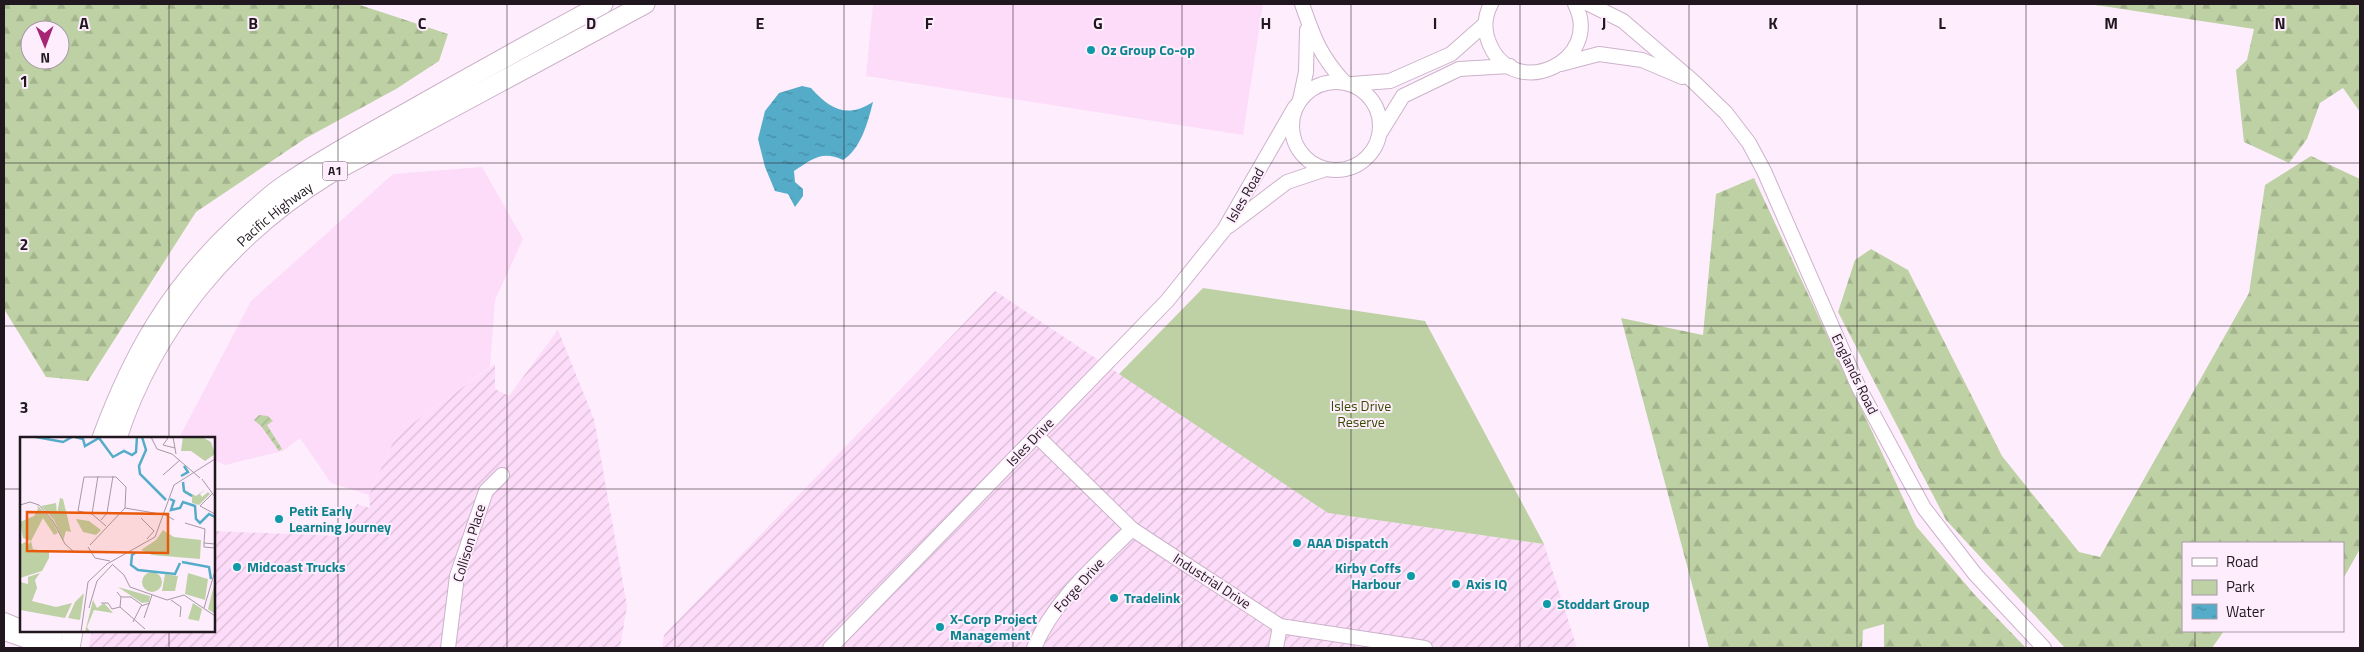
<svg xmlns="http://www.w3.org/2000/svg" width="2364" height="652" font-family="'Titillium Web',sans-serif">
  <defs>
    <pattern id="industrial-furrows" width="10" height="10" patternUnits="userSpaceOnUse" patternTransform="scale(1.25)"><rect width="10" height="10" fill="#fddcfa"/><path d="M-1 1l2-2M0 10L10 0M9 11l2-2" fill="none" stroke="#d9bcd6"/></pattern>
    <pattern id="forest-firs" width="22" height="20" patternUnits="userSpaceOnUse" patternTransform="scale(1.25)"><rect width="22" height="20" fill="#bed1a4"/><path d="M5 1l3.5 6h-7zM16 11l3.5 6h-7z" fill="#a3b38d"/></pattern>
    <pattern id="garden-furrows" width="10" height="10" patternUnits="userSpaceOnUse" patternTransform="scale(1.25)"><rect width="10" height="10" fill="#bed1a4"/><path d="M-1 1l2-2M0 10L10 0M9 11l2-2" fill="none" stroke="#a3b38d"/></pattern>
    <pattern id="water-ripples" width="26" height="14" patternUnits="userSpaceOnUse" patternTransform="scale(1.25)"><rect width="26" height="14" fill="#55acc9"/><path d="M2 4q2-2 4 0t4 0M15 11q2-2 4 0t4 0" fill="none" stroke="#468ba3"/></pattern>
  </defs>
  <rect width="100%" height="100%" fill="#feeefd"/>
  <g fill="#fddcfa">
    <polygon points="873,4 1263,4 1243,135 866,76"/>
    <polygon points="482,167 523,239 495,300 490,367 409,426 400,427 369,495 331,483 300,438 283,451 225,465 214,460 214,438 179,438 251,301 393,174"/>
  </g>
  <g fill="url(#industrial-furrows)">
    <polygon points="995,291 1328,513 1544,544 1577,648 662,648 664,635"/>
    <polygon points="558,330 594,419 627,606 620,648 88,648 92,631 214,631 214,531 341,536 357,504 370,508 369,495 400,427 409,426 495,364 495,389 509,396"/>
  </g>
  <g fill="url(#forest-firs)" fill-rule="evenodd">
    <path d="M4 4H357L448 34 439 61 396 89 306 138 196 212 88 381 46 377 4 309ZM30 30H60V60H30Z"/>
    <polygon points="2089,4 2360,4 2360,112 2343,88 2320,103 2307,139 2289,163 2244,142 2236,70 2247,60 2254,29"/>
    <polygon points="2311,156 2360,179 2360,549 2343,579 2343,543 2183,543 2183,631 2224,631 2212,648 2065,648 1946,520 1838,312 1855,260 1871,249 1908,270 2002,456 2079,552 2100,557 2249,293 2265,185"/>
    <polygon points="1754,178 1916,526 1974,594 2026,648 1884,648 1884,624 1863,630 1862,648 1709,648 1621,318 1703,335 1716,194"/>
  </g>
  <polygon fill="#bed1a4" points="1203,288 1425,321 1544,544 1328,513 1119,374"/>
  <polygon fill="url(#garden-furrows)" points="259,415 268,416 273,421 267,425 282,449 279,451 261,426 254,420"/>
  <path fill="url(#water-ripples)" d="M802 86 811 88C830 109 847 119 873 102 868 122 861 149 843 160 822 150 812 159 794 171L795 182 803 189V196L795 207 788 194 775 191 765 167 758 139 765 111 779 93Z"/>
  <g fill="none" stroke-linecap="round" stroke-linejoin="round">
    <g stroke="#ccb2ca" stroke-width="16">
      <g id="minor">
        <path d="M1302 4C1314 38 1319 54 1344 82"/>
        <path d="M1491 4C1484 17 1484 32 1490 45 1515 102 1604 61 1575 4"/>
        <polyline points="1589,4 1623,21 1694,82 1726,113 1749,143 1764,171 1859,388 1924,508 1975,574 2044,648"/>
        <polyline points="1561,64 1599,54 1642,60 1682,77"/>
        <circle cx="1336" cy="126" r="44"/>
        <polyline points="1352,84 1390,81 1451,54 1485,24"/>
        <polyline points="1300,100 1306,72 1307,30"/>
        <polyline points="1380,133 1403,96 1459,69 1510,66"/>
        <polyline points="1229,226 1287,182 1326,169"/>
        <polyline points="1037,436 1132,529 1280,626 1425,648"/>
        <polyline points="4,620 21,627"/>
        <polyline points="32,631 39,633 51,645"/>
        <polyline points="4,633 27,641 59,647"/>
        <polyline points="448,648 457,576 486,491 502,475"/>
        <polyline points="830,648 1167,301 1224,230 1295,107"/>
        <path d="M1034 648C1054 600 1096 565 1132 529"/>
        <polyline points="1276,648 1280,626"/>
      </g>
    </g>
    <g stroke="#ccb2ca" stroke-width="21">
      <g id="highway">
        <path d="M102 438C133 354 170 289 236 227 252 212 267 197 285 185 324 158 367 135 408 112 473 75 538 39 603 4"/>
        <path id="s1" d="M117 438C153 327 230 235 329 174L645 4"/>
        <polyline points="50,648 54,631"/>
        <polyline points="70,648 73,631"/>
      </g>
    </g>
    <use href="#minor" stroke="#fff" stroke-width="14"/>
    <use href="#highway" stroke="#fff" stroke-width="19"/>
  </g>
  <path fill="none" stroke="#20171f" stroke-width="1" stroke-opacity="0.55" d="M169 4V438M338 4V648M507 4V648M675 4V648M844 4V648M1013 4V648M1182 4V648M1351 4V648M1520 4V648M1689 4V648M1857 4V648M2026 4V648M2195 4V543M4 163H2360M4 326H2360M4 489H21M214 489H2360M169 631V648M2195 631V648"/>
  <g fill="#0f9aa8" stroke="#feeefd" stroke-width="2">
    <circle cx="1091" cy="50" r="5"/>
    <circle cx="279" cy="519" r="5"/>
    <circle cx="1297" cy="543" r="5"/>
    <circle cx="237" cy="567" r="5"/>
    <circle cx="1411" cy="576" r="5"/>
    <circle cx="1456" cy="584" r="5"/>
    <circle cx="1114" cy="598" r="5"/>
    <circle cx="1547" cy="604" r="5"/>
    <circle cx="940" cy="627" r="5"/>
  </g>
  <g text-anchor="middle" stroke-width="4" stroke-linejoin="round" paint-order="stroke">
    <rect fill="#feeefd" stroke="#635862" stroke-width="1" x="322.5" y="161.5" width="25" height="19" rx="4"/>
    <g font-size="12" font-weight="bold" fill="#20171f">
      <text x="335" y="175">A1</text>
    </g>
    <g font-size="14" font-weight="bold" fill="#0d838f" stroke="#feeefd" text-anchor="start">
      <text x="1101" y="55">Oz Group Co-op</text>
      <text x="289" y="516">Petit Early<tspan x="289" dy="16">Learning Journey</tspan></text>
      <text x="1307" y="548">AAA Dispatch</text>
      <text x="247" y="572">Midcoast Trucks</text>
      <text x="1401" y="573" text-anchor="end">Kirby Coffs<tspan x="1401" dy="16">Harbour</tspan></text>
      <text x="1466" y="589">Axis IQ</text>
      <text x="1124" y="603">Tradelink</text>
      <text x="1557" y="609">Stoddart Group</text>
      <text x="950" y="624">X-Corp Project<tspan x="950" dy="16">Management</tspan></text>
    </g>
    <g font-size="14" fill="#20171f" stroke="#feeefd">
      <text transform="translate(1245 195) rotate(-60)" y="5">Isles Road</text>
      <text dy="5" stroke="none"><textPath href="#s1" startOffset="278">Pacific Highway</textPath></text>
      <text transform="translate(1855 374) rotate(64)" y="5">Englands Road</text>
      <text transform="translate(1030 442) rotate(-46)" y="5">Isles Drive</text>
      <text transform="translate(469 543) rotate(-73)" y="5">Collison Place</text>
      <text transform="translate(1212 581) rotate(33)" y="5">Industrial Drive</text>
      <text transform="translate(1079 585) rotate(-48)" y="5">Forge Drive</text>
    </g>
    <g font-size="14" fill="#364c00" stroke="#feeefd">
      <text x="1361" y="411">Isles Drive<tspan x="1361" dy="16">Reserve</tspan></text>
    </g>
  </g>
  <g transform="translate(20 437)">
    <rect width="195" height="195" fill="#feeefd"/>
    <path d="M195 144V177L188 172Z" fill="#bed1a4"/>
    <path d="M163 0H182L191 5 195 17 185 24 171 14H161ZM163 46 164 53 176 59 186 52 180 57 182 60 188 55 190 57 179 68 172 66V60L164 56ZM40 61 43 62 51 95 46 94 43 104 34 83 21 69 36 66 37 77ZM17 68 32 83 38 96 34 98 23 81 11 104 13 112 29 115V121L22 134 0 141V108L5 105 8 108 11 104 3 101 0 85 14 79 18 72ZM143 93 154 100 181 103 180 122 132 118 121 113 136 103ZM20 136 15 143 17 151 12 164 36 170 52 166 45 181 0 173V145L8 147V140ZM64 156 60 183 48 181 55 165ZM73 163 77 171 84 166 93 176 74 173 67 190 70 195H65Z" fill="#bed1a4"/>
    <path d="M173 166 182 172 179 184 168 182Z" fill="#bed1a4"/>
    <path d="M56 82 69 84 81 93 76 98 63 95ZM122 145a10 10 0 1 1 20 0a10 10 0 1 1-20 0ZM168 136 188 142 185 163 165 157ZM145 137 158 139 155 154H142ZM98 150 130 159 129 165 122 166Z" fill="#bed1a4"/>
    <path fill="none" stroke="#55acc9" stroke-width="2.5" d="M16 0 43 5 52 0M55 0 63 2 65 9 79 1 93 20 104 14 112 18 116 15 117 0M122 0 126 13 119 29 120 37 146 63M161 39 168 35 164 29M163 45 164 54 172 59M150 62 154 64 151 73 160 71 163 65 175 69 176 82 180 86 189 77 195 80M115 116 112 118 111 128 118 133 155 137 160 126M162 125 189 130 191 142"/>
    <path fill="none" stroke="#a598a4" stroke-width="1" d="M131 0 137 12 152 17M153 0 156 17M148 1 143 8 155 11M152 17 180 41M143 38 160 23M182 42 195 60M192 57 180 69 195 77M0 68 10 65 19 68 33 84 45 107 54 115M72 77 78 39M121 81 134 94 127 102M81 83 87 76 93 39M165 86 185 92 184 106 195 107M86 89 72 77 58 74 64 40H96L106 50 105 71M184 106V110L195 111M70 108 105 71 146 78 154 83M68 110 75 121 90 124M87 127 135 100 154 48 195 22M93 128 104 138 110 150 147 163 164 158 195 179M97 155 101 160 100 170M101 160H111L122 168M151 163 161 170 160 180M81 166H88L92 172 100 170M100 170 125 192M69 171 77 144 93 127M184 171 195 134M124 181 132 158M113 185 121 169 130 166M61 195 68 145 87 127"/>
    <path fill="#e8590c" fill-opacity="0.15" stroke="#e8590c" stroke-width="2.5" d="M7 75 148 77V116L7 114Z"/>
    <rect width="195" height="195" fill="none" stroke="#20171f" stroke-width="2.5"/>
  </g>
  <g font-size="16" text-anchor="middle" font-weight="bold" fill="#20171f" stroke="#feeefd" stroke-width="4" stroke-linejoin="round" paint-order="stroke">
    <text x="84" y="29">A</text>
    <text x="253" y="29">B</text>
    <text x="422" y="29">C</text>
    <text x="591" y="29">D</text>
    <text x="760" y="29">E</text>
    <text x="929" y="29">F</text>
    <text x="1098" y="29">G</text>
    <text x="1266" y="29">H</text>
    <text x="1435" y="29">I</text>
    <text x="1604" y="29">J</text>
    <text x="1773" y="29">K</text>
    <text x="1942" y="29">L</text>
    <text x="2111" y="29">M</text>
    <text x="2280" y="29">N</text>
    <text x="24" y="87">1</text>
    <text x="24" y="250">2</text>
    <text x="24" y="413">3</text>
  </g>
  <rect width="2364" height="652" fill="none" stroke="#20171f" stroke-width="10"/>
  <rect x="2182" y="542" width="162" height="90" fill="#feeefd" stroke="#a598a4"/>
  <rect x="2192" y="558" width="25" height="8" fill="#ffffff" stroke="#a598a4"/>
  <text x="2226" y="567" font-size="15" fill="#20171f">Road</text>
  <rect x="2192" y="580" width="25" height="15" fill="#bed1a4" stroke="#a598a4"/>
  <text x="2226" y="592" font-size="15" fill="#20171f">Park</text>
  <rect x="2192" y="604" width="25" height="15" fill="url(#water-ripples)" stroke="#a598a4"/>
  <text x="2226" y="617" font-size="15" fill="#20171f">Water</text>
  <g transform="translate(45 45) rotate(179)"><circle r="24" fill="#feeefd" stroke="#a598a4"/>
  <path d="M0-4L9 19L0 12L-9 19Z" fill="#a62675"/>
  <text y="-8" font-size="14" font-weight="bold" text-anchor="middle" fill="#20171f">N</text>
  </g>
</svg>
